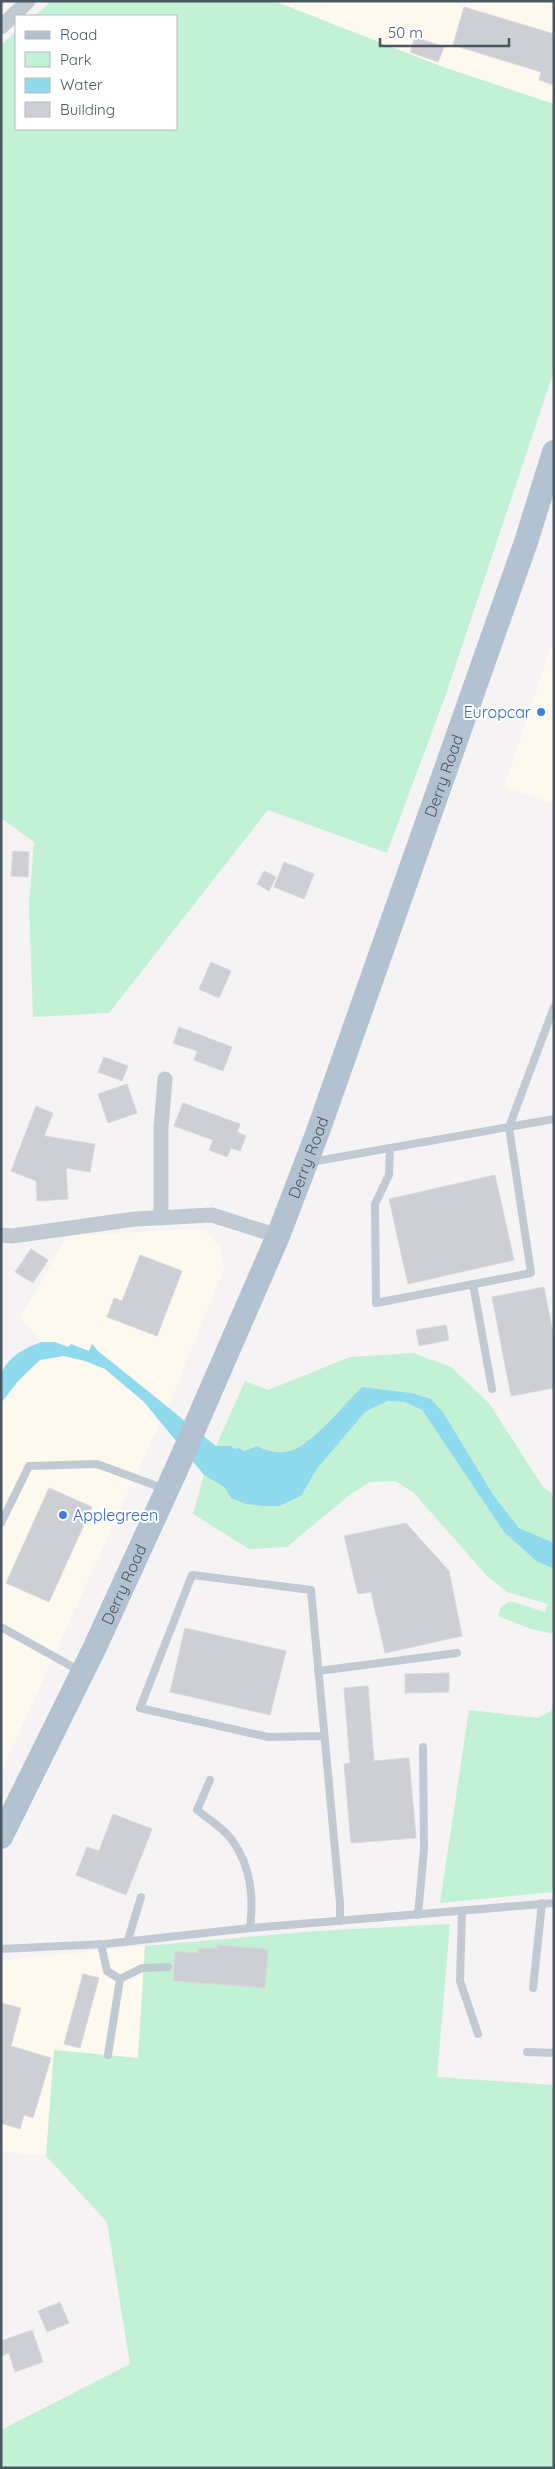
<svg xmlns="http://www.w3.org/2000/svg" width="555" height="2469" font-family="Quicksand,sans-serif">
  <rect width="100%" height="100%" fill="#f5f3f3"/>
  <g fill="#fdf9ef">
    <polygon points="274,1 554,1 554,104 443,67"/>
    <polygon points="554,637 554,804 504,787"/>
    <polygon points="183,1229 205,1230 220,1247 224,1269 169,1406 98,1351 93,1344 89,1351 71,1344 68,1348 55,1342 42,1342 20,1318 67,1236"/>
    <polygon points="64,1356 85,1361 105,1369 144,1402 160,1422 1,1773 1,1403 19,1380 40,1360"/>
    <polygon points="145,1946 138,2058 54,2050 46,2156 1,2151 1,1960"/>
  </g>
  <g fill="#c3f1d5">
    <polygon points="51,1 274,1 443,67 554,104 554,371 446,694 387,853 268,810 109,1013 33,1017 29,905 34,842 1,818 1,45 16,32 16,129 176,129 176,16 35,16"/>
    <path d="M413 1353 451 1367 489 1403 543 1487 554 1495V1543L519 1528 494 1496 444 1415 431 1399 412 1393 362 1387C345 1403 311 1446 290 1451 279 1454 267 1451 257 1446L244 1451 216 1446 245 1381 268 1390 350 1357Z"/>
    <polygon points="388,1401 405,1402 422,1410 504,1532 536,1561 554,1569 554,1634 531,1629 498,1616 501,1607 510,1601 545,1612 548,1604 507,1592 487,1576 413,1492 395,1481 370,1482 351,1494 287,1547 249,1549 193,1514 204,1475 224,1487 231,1498 301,1496 317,1469 365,1412"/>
    <polygon points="554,1699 554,1892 440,1903 469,1710 537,1718 551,1711"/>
    <polygon points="450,1924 437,2077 554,2085 554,2468 1,2468 1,2430 130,2364 107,2222 46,2156 54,2050 138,2058 145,1946 316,1931"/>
  </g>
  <path fill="#90daee" d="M42 1342H55L68 1347 71 1344 89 1351 92 1344 98 1351 216 1446H231L234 1449 239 1448 244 1451 257 1446C267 1451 279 1454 290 1451 312 1445 344 1404 362 1387L412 1393 431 1399 444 1414 494 1496 519 1528 554 1543V1569L536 1561 504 1532 422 1410 405 1402 388 1401 365 1412 317 1469 301 1496 279 1506H264L246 1504 231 1498 224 1487 204 1475 144 1402 105 1369 85 1361 64 1356 40 1360 19 1380 1 1403C1 1395 0 1386 1 1378 3 1359 26 1347 42 1342Z"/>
  <g fill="#cdcfd5" stroke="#d7d9de">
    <polygon points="464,7 554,34 554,85 539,80 541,72 453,45"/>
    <polygon points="415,37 444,47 438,62 410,52"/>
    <polygon points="13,851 29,852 28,877 11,876"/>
    <polygon points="284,862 314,874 304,899 274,887"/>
    <polygon points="264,871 276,877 269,891 257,884"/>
    <polygon points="211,962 231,971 219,998 199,989"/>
    <polygon points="179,1027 232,1047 223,1071 194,1060 197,1051 173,1043"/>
    <polygon points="104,1057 128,1066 122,1081 98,1072"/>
    <polygon points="127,1084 137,1113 108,1123 98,1094"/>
    <polygon points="183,1103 240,1124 237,1132 246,1136 240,1151 231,1148 227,1157 209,1150 213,1140 174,1126"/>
    <polygon points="36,1106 53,1113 44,1136 95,1144 90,1172 66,1168 68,1199 37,1201 36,1181 11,1171"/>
    <polygon points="495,1175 514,1260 408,1284 389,1199"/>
    <polygon points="31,1249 48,1260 33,1283 15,1272"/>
    <polygon points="140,1255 182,1271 157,1336 107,1317 114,1298 122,1301"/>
    <polygon points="544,1287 554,1338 554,1388 511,1396 492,1297"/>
    <polygon points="446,1325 449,1340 419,1346 416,1330"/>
    <polygon points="49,1488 92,1507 49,1602 6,1583"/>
    <polygon points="406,1523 449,1571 462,1636 385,1653 371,1592 358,1594 344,1536"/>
    <polygon points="185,1628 286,1651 270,1715 170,1692"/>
    <polygon points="449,1673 449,1692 405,1693 405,1674"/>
    <polygon points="368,1686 374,1761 409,1758 416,1838 351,1843 344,1764 350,1763 344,1688"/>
    <polygon points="113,1814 152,1829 126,1895 76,1875 87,1847 99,1851"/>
    <polygon points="217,1945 268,1949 265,1988 173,1981 175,1951 198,1953 198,1948 217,1949"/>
    <polygon points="83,1974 99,1978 80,2048 64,2044"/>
    <polygon points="1,2003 21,2008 11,2046 51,2058 33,2118 24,2115 20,2129 1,2123"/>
    <polygon points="60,2302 69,2323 47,2332 38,2311"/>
    <polygon points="32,2330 43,2362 15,2372 9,2353 1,2356 1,2341"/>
  </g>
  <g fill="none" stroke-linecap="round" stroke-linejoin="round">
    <g stroke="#c1cad2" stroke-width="8">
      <polyline points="390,1148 389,1175 375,1204 376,1303 531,1273 509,1127 554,1007"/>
      <polyline points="311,1162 554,1119"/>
      <polyline points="473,1284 492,1389"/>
      <polyline points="1,1523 29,1466 97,1464 165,1489"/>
      <polyline points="1,1627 80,1671"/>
      <polyline points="318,1671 457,1653"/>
      <polyline points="324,1736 268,1737 140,1708 192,1575 311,1590 340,1904 340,1921"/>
      <path d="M210 1780 197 1810C208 1819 224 1828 232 1840 251 1867 254 1896 250 1928"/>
      <polyline points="462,1912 460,1981 478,2034"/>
      <polyline points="418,1915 424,1849 423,1747"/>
      <polyline points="128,1940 141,1897"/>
      <polyline points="101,1944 107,1971 120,1979"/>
      <polyline points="1,1949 105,1944 250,1928 554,1903"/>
      <polyline points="533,1988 542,1903"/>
      <polyline points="527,2052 554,2053"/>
      <polyline points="108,2055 120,1979 142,1968 168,1967"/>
    </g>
    <g stroke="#c1cad2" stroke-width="15">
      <polyline points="1,27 28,1"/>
      <polyline points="161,1217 161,1128 165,1079"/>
      <polyline points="1,1235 12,1236 135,1219 212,1215 278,1236"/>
    </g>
    <path stroke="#b3c2d1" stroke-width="24" id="s1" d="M1 1837 95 1647 177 1468 278 1236 317 1134 526 542 554 452"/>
  </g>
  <g fill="#3f7fe0" stroke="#fff" stroke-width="2">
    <circle cx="541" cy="712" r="5"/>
    <circle cx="63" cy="1515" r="5"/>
  </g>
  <g text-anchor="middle" stroke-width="4" stroke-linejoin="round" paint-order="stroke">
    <g font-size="16" fill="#366cbe" stroke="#fff" text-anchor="end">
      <text x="531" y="718">Europcar</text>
      <text x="73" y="1521" text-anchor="start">Applegreen</text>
    </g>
    <g font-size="16" fill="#4a5661" stroke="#fff">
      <text dy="6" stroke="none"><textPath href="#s1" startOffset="1151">Derry Road</textPath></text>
      <text dy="6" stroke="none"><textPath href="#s1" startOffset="746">Derry Road</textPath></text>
      <text dy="6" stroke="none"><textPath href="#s1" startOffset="281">Derry Road</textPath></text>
    </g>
  </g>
  <rect width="555" height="2469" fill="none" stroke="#4a5661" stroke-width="5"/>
  <rect x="15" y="15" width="162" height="115" fill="#ffffff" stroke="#b7bbc0"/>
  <rect x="25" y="31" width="25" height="8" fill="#b3c2d1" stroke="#b7bbc0"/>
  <text x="60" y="40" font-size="15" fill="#4a5661">Road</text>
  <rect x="25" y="52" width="25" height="15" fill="#c3f1d5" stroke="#b7bbc0"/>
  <text x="60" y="65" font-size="15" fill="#4a5661">Park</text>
  <rect x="25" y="78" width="25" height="15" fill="#90daee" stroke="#b7bbc0"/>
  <text x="60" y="90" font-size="15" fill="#4a5661">Water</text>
  <rect x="25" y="102" width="25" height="15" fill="#cdcfd5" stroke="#b7bbc0"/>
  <text x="60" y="115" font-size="15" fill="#4a5661">Building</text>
  <path d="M380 38v8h129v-8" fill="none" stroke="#4a5661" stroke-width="2.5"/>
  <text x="388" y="38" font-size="15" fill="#4a5661" stroke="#ffffff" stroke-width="4" paint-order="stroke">50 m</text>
</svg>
